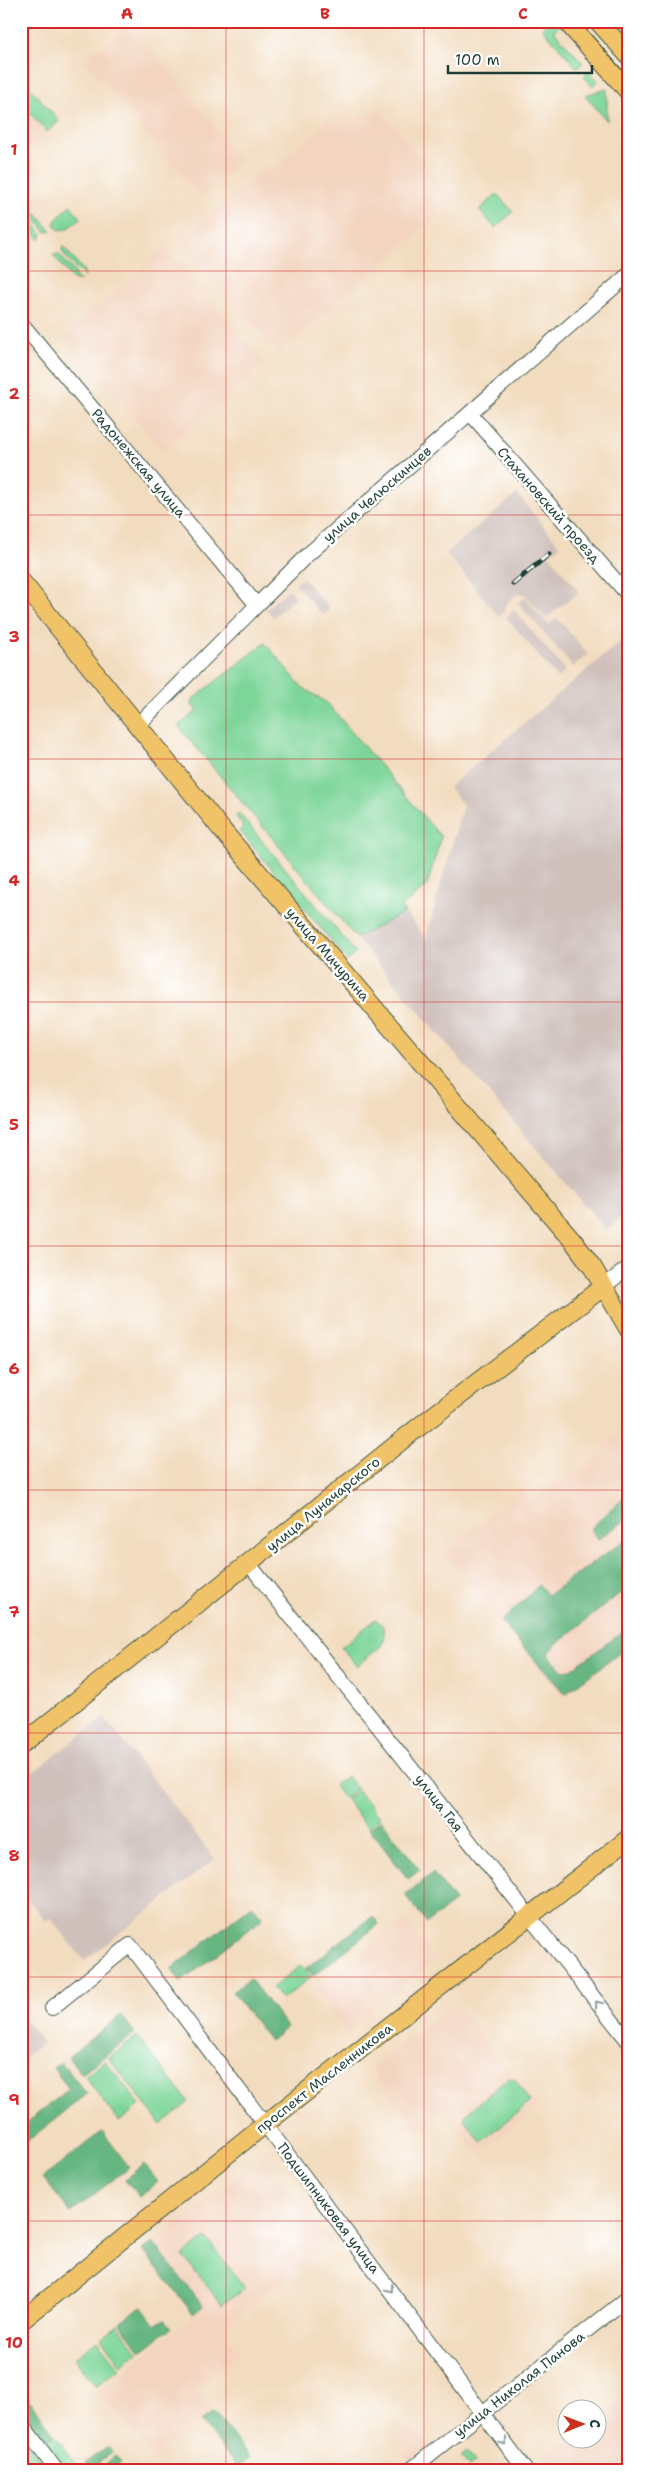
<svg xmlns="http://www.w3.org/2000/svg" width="650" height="2492" font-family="'Shantell Sans',sans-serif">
  <rect width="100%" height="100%" fill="#fff"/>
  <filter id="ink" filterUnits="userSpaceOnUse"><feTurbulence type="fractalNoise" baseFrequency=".02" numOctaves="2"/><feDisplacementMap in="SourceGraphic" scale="10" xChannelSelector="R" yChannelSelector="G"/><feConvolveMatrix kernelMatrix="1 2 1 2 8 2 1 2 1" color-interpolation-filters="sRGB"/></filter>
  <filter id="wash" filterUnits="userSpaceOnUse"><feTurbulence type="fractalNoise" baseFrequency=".0096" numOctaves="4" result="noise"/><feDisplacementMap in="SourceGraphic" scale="20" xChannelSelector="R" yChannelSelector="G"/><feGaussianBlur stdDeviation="1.12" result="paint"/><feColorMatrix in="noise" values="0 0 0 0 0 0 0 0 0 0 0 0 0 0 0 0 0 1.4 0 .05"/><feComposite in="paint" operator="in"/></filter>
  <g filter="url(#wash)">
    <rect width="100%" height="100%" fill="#f2dcbf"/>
    <g fill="#f3d4bf">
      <polygon points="129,24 243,160 200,197 85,60"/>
      <polygon points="21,76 61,122 21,156"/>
      <polygon points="382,110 456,199 362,282 270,171 329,119 335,125 343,118"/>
      <polygon points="265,167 361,283 278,354 179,241"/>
      <polygon points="165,248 265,363 163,452 63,336"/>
      <polygon points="21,599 35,617 21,628"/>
      <polygon points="629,1424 629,1647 563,1698 444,1553 521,1489 532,1502 576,1468 579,1471 605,1451 602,1445"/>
      <polygon points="404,1920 435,1960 346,2031 314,1990"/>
      <polygon points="456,2002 538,2107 478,2154 444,2110 418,2130 370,2069"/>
      <polygon points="263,2156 331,2243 221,2329 240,2353 196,2388 214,2410 152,2459 99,2390 204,2307 153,2242"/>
      <polygon points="624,2395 629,2400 629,2471 548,2471 539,2458 567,2437 568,2440 598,2440 598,2415"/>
      <polygon points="412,2426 430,2449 412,2464 403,2452 408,2448 398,2436"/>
    </g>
    <g fill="#cfc0bb">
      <polygon points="517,494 560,546 556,550 550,550 550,556 579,592 546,618 524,594 517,594 504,606 506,610 499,617 446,553"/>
      <polygon points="303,578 330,609 323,615 295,584"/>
      <polygon points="289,589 296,597 273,617 266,609"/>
      <polygon points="525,597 549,625 557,618 588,654 573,667 518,603"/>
      <polygon points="514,610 566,671 557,678 506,617"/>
      <polygon points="629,634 629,1211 606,1230 356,938 405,912 426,938 463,805 449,787"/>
      <polygon points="104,1717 215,1859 84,1961 51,1918 46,1921 21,1890 21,1782"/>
      <polygon points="25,2020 43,2043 21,2060 21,2024"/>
    </g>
    <g fill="#7ed59a" stroke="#4e8967">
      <polygon points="549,21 555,21 559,26 554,31 583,63 577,68 542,28"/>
      <polygon points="610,21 625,21 629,25 629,33 624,37"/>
      <polygon points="589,71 598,81 592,86 584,76"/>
      <polygon points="21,77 59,121 47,132 21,104"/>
      <polygon points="607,89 607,121 585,95"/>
      <polygon points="497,194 513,212 495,228 479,210"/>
      <polygon points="70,205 81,218 67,229 59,230 55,226 55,221"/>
      <polygon points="25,207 33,209 51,231 46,232 32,215 31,209"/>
      <polygon points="22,210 24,216 29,218 42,234 40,240 22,216"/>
      <polygon points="63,246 84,271 84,278 83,272 78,271 62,252"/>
      <polygon points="55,254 59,254 75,273 76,278 81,281 73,280 53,255"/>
      <polygon points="265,643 302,687 327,703 441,837 427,886 401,907 405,912 356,938 178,726 197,711 192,705 193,699"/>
      <polygon points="239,813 356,953 348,961 240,831 243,826 236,816"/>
      <polygon points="376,1619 383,1627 385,1637 381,1646 357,1666 341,1647"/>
      <polygon points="347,1776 357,1789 345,1799 334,1785"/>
      <polygon points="358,1791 380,1818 368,1828 346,1800"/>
      <polygon points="301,1965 311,1977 282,2000 272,1988"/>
      <polygon points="137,2036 189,2102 161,2125 109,2058"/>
      <polygon points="105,2061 140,2105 119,2122 85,2077"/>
      <polygon points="508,2078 515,2080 530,2102 481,2142 464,2119 466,2114"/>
      <polygon points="206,2238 245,2288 222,2305 183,2256"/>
      <polygon points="118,2325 138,2352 121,2365 101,2338"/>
      <polygon points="97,2340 119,2368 96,2386 74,2358"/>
      <polygon points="21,2435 48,2470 49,2471 21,2471"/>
      <polygon points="55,2435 80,2470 79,2471 64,2471 69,2466 66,2462 56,2460 40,2438"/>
      <polygon points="467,2451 475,2462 469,2467 461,2456"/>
    </g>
    <g fill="#66b682" stroke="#427a5b">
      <polygon points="629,1493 629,1518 598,1539 590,1529"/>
      <polygon points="629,1537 629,1586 553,1647 548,1655 563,1671 571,1670 629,1627 629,1646 565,1694 501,1622 539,1585 548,1595"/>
      <polygon points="381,1820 420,1870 408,1879 369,1829"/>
      <polygon points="433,1873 455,1901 427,1923 405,1895"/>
      <polygon points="252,1905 263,1918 181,1982 171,1969"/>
      <polygon points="373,1916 379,1924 313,1976 306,1968"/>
      <polygon points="250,1979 287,2027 270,2041 232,1992"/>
      <polygon points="121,2015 135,2033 82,2074 68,2057"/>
      <polygon points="61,2062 87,2094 21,2146 21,2127 69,2089 53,2068"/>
      <polygon points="102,2131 129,2167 71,2213 43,2178"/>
      <polygon points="144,2164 158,2182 139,2197 125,2179"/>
      <polygon points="153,2243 203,2306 193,2314 143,2250"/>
      <polygon points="141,2306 155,2325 164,2319 171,2328 141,2351 120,2323"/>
      <polygon points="21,2390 55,2435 40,2438 21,2413"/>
      <polygon points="214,2412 250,2458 238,2468 201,2421"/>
      <polygon points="109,2446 113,2452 90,2469 86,2463"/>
      <polygon points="116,2456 121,2463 110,2471 96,2471"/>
    </g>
  </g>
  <g filter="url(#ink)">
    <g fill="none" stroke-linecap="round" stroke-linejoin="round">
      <g stroke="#3f5549" stroke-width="16">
        <g id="minor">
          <polyline points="21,323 256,604"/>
          <polyline points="470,413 629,596"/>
          <polyline points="137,726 305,557 629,274"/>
          <polyline points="603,1287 629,1267"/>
          <polyline points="249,1564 629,2042"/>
          <polyline points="52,2008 130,1945 526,2471"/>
          <polyline points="21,2423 57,2471"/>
          <polyline points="409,2471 629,2297"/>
        </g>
      </g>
      <g stroke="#3f5549" stroke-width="20">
        <g id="major">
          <polyline points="566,21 629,92"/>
          <polyline points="598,21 629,56"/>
          <polyline points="21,581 222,830 574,1242 593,1268 629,1330"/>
          <polyline points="21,1745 416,1429 603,1287"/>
          <polyline points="21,2321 255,2132 629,1838"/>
        </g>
      </g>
      <use href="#minor" stroke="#fff" stroke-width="14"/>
      <use href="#major" stroke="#f1c369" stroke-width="18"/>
      <polyline stroke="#1f3d34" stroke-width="1" points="579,21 629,78"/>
      <g stroke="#1f3d34" stroke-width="5">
        <polyline id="rail" points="513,584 549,554"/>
      </g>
      <use href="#rail" stroke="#fff" stroke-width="3" stroke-dasharray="9" stroke-linecap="butt"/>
    </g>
    <defs><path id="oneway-chevron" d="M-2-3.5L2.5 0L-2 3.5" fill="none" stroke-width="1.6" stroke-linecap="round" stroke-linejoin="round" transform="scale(1.25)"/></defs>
    <g stroke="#8f9e9a">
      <use href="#oneway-chevron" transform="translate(598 2004) rotate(-128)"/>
      <use href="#oneway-chevron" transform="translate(390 2289) rotate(53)"/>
      <use href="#oneway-chevron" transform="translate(504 2442) rotate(53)"/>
    </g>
  </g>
  <path fill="none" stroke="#d62828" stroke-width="1" stroke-opacity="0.55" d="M226 21V2471M424 21V2471M21 271H629M21 515H629M21 759H629M21 1002H629M21 1246H629M21 1490H629M21 1733H629M21 1977H629M21 2221H629"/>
  <g text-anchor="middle" stroke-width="5" stroke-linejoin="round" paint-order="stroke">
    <g font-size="14" fill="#1f3d34" stroke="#fff">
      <text transform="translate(139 463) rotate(50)" y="5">Радонежская улица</text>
      <text transform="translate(377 494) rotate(-41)" y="5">улица Челюскинцев</text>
      <text transform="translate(549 505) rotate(49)" y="5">Стахановский проезд</text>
      <text transform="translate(328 954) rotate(49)" y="5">улица Мичурина</text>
      <text transform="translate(323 1504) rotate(-39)" y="5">улица Луначарского</text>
      <text transform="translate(439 1803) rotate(52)" y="5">улица Гая</text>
      <text transform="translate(324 2078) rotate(-38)" y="5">проспект Масленникова</text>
      <text transform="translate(329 2208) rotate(53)" y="5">Подшипниковая улица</text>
      <text transform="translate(519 2384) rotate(-38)" y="5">улица Николая Панова</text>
    </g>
  </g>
  <rect width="650" height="2492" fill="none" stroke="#fff" stroke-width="55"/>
  <g transform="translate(582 2424) rotate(89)"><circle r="24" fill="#ffffff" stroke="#a5b1ae"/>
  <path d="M0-4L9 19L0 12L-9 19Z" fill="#c8321e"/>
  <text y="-8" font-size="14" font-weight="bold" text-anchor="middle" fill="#1f3d34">С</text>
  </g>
  <path d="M448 65v8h144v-8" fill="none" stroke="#1f3d34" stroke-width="2.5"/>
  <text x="455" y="65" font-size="15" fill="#1f3d34" stroke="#ffffff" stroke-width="4" paint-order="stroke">100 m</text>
  <rect x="28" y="28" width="594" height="2436" fill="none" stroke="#d62828" stroke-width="2"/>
  <g font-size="16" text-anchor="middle" font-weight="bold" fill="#d62828">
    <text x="127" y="19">A</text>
    <text x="325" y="19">B</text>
    <text x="523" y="19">C</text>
    <text x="14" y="155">1</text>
    <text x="14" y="399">2</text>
    <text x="14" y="642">3</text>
    <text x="14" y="886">4</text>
    <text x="14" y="1130">5</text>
    <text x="14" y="1374">6</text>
    <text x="14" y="1617">7</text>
    <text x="14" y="1861">8</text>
    <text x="14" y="2105">9</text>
    <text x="14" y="2348">10</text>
  </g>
</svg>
